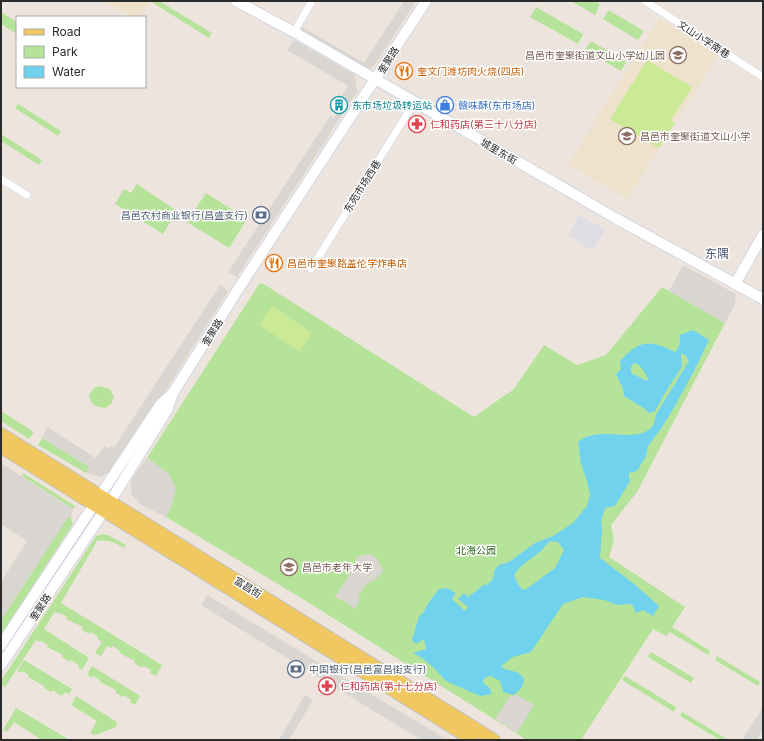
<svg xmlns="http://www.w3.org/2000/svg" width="764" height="741" font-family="Inter,'Noto Sans SC',sans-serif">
  <rect width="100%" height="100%" fill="#ede5dd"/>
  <polygon fill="#dfdee5" points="579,215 603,228 605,230 593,251 568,236"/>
  <g fill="#eee2cd">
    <polygon points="103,1 150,1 141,17 131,17"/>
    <polygon points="659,18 718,56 627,199 568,164"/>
  </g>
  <g fill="#b6e39a">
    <polygon points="150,1 159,1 212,33 209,38"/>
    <polygon points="571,1 594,1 600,4 595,15"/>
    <polygon points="536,7 583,34 578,44 530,17"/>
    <polygon points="608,11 610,11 644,31 638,40 603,19"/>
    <polygon points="1,12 17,22 17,34 1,24"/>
    <polygon points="590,42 593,42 626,62 621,71 585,50"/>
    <polygon points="18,104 61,131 58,136 15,108"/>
    <polygon points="1,134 42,160 39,165 1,141"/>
    <polygon points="137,184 177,211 163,234 115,204 124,189 131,193"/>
    <polygon points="206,193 247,219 229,248 187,222"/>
    <polygon points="262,283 474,417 514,389 544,345 577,365 606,355 662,287 725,323 637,492 611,525 614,539 609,557 685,607 672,627 710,651 708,655 670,632 666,636 653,629 581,740 527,740 298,596 166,517 172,504 169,474 147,458 259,284"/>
    <polygon points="100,386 110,389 114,397 111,404 105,408 95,406 91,402 89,395 94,388"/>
    <polygon points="1,411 34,432 29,439 1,421"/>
    <polygon points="42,438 90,467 86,473 38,445"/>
    <polygon points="23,473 75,506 73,509 22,476"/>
    <polygon points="68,516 71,518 73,524 1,635 1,620"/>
    <path d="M102 534 108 535 126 545 124 548C116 543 107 539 97 541L61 603 162 665 156 676 150 673 151 670 143 666 142 668 134 663 135 661 119 653 120 651 113 646 111 648 107 646 101 656 95 653 102 642 97 639 98 637 91 632 89 634 81 629 83 627 66 619 67 617 60 613 59 614 55 612V611L44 629 89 658 82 670 78 667 79 665 71 660 70 662 62 657 63 655 47 647 48 645 41 641 39 642 36 640 5 687 1 684V681L96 536Z"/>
    <polygon points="651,652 694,678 691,683 648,657"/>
    <polygon points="717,656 760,682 758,686 715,660"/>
    <polygon points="24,660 72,689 69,694 65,692 62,696 52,690 51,692 44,688 44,686 28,677 29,675 22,671 21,673 17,671"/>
    <polygon points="92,666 140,696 135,705 130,702 131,700 124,695 122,697 115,692 116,690 100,682 100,680 93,676 92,678 87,675"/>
    <polygon points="625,676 676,707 674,712 622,680"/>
    <polygon points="76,696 115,721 117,723 117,726 114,728 95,735 90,733 97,721 71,705"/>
    <polygon points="16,708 68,739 69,740 42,740 14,722 7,732 3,730"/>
    <polygon points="682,712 725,738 724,740 720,740 680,716"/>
  </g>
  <g fill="#caea96">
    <polygon points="647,60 692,87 671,120 675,123 659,148 610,119"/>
    <polygon points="272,306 312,333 300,352 259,325"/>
  </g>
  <g fill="#d9d5d0">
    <polygon points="404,1 416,1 376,63 370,69 363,67 300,31 302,27 364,63"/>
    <polygon points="294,40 355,75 357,92 237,277 228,272 330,116 334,118 344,102 340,99 348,86 287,50"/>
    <polygon points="683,265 736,294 735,304 725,323 669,291"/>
    <polygon points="220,285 228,291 173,379 114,468 108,473 100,477 86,473 89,467 42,438 47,427 96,458 104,446 108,448 115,446"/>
    <polygon points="147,458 169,474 176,489 172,504 166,517 141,505 131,494 131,480"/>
    <polygon points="1,463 73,509 71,518 68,517 1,620 1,582 27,541 1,524"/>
    <polygon points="368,554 376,557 383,571 376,579 365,585 359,595 359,603 353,609 349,604 335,597 355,566 356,557"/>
    <polygon points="207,595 321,664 448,740 421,740 201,605"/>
    <polygon points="305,695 313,700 289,740 279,740"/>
    <polygon points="517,695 534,705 517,733 495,719 510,696"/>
    <polygon points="763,707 763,729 756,740 742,740"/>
  </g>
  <path fill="#71d2ee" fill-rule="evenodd" d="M693 330 709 340 695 369 672 411 662 427 648 446 646 456 637 471 629 473V477L630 481 615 506 605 508 601 521 602 529 600 558 634 584 659 606 653 616 643 610 636 613 632 604 617 605 604 600 583 597 563 604 531 652 513 657 501 666C510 674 517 668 524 679 523 687 520 691 513 695L503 692 500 681 491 676 486 677 483 680V683L489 687 492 694 480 696 446 681 433 667 422 658 413 653 426 649 424 639 416 644 412 640 419 616 423 613 429 602 439 589 447 588 456 593 452 599 465 611 468 607 458 599 464 593 468 597 485 584 486 586 493 579 494 571 499 565 509 562 535 543 553 536 573 523 587 506 590 495 587 481 581 464 578 442C600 424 636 445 652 427 655 423 655 417 657 413L689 361 686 356 681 353 682 367 668 388 655 411 649 413 645 409 624 396 623 389 616 374 621 369 620 361C640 340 649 339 675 352 680 347 680 343 680 335ZM634 363C641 365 645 372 648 379L647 381 631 373V367ZM550 541 558 542 564 550 555 568 528 588 523 590 518 584 514 575 521 566 540 552Z"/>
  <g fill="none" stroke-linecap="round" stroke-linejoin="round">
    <g stroke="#d2d6e4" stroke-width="8">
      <g id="street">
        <polyline points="645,1 763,77"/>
        <polyline points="294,32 312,1"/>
        <polyline points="1,179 27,195"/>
        <polyline points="311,269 414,103"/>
      </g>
    </g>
    <g stroke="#d2d6e4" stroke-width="12">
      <g id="secondary">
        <polyline points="236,1 294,32 617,219 763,299"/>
        <polyline points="735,284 763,235"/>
        <polyline points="1,645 160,405 173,393"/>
        <polyline points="1,665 110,502 167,410 173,393 239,288 426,1"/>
      </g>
    </g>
    <g stroke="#c4c4c4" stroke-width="14">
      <g id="primary">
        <polyline points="1,434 494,740"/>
        <polyline points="1,447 473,740"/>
      </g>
    </g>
    <use href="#street" stroke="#fff" stroke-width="7"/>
    <use href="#secondary" stroke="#fff" stroke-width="10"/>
    <use href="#primary" stroke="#f0c85f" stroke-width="12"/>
  </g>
  <defs>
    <g id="school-ring" transform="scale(0.9)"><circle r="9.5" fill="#fff" stroke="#8d6e63" stroke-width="1.5"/><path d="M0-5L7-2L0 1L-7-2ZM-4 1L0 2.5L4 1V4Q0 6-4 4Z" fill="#8d6e63"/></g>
    <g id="restaurant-ring" transform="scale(0.9)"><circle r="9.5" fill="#fff" stroke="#e8710a" stroke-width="1.5"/><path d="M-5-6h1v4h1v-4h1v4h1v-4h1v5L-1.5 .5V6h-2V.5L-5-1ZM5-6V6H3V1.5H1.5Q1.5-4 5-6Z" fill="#e8710a"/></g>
    <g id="building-ring" transform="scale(0.9)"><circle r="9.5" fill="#fff" stroke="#0f9aa8" stroke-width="1.5"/><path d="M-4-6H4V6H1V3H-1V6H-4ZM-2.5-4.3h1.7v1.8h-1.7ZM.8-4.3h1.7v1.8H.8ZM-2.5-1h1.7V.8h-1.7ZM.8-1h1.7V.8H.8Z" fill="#0f9aa8"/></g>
    <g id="shop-ring" transform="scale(0.9)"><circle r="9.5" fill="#fff" stroke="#3f7fe0" stroke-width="1.5"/><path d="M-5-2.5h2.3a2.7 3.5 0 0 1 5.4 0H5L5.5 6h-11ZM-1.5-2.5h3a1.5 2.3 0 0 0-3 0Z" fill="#3f7fe0"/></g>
    <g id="pharmacy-ring" transform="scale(0.9)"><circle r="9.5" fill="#fff" stroke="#e0444e" stroke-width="1.5"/><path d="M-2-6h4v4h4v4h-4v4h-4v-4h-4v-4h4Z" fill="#e0444e"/></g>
    <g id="bank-ring" transform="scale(0.9)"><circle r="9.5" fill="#fff" stroke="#5c6f8a" stroke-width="1.5"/><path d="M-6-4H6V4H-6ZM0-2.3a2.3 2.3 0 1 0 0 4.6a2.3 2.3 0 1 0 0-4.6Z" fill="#5c6f8a"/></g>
  </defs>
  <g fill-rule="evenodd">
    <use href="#school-ring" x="678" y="55"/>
    <use href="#restaurant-ring" x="404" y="71"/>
    <use href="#building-ring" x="339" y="105"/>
    <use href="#shop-ring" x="445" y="105"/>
    <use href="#pharmacy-ring" x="417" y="124"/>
    <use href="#school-ring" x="627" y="136"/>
    <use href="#bank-ring" x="261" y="215"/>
    <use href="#restaurant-ring" x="274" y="263"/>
    <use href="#school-ring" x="289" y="567"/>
    <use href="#bank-ring" x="296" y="669"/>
    <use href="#pharmacy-ring" x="327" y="686"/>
  </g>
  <g text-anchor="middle" stroke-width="3" stroke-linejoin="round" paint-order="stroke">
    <g font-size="10" fill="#2b2b2b" stroke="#fff">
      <text transform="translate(704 39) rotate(33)" y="4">文山小学南巷</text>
      <text transform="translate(388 60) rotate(-57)" y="4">奎聚路</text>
      <text transform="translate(499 151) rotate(30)" y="4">城里东街</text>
      <text transform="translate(362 186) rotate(-58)" y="4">东苑市场西巷</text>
      <text transform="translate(212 332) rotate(-58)" y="4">奎聚路</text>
      <text transform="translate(248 587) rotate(32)" y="4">富昌街</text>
      <text transform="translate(40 607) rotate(-56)" y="4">奎聚路</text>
    </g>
    <g font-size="10" fill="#785e54" stroke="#fff" text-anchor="start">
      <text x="665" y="59" text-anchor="end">昌邑市奎聚街道文山小学幼儿园</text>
      <text x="640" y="140">昌邑市奎聚街道文山小学</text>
      <text x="302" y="571">昌邑市老年大学</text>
    </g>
    <g font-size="10" fill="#c56008" stroke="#fff" text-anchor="start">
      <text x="417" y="75">奎文门潍坊肉火烧(四店)</text>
      <text x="287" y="267">昌邑市奎聚路盖伦学炸串店</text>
    </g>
    <g font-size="10" fill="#0d838f" stroke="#fff" text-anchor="start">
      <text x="352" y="109">东市场垃圾转运站</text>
    </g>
    <g font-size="10" fill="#366cbe" stroke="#fff" text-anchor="start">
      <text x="458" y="109">赣味酥(东市场店)</text>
    </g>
    <g font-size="10" fill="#be3a42" stroke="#fff" text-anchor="start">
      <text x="430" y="128">仁和药店(第三十八分店)</text>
      <text x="340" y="690">仁和药店(第十七分店)</text>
    </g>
    <g font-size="10" fill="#4e5e75" stroke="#fff" text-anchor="end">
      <text x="248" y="219">昌邑农村商业银行(昌盛支行)</text>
      <text x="309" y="673" text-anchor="start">中国银行(昌邑富昌街支行)</text>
    </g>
    <g font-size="10" fill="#2e681b" stroke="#fff">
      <text x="476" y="554">北海公园</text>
    </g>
    <g font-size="12" fill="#4b567c" stroke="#fff">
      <text x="717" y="258">东隅</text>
    </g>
  </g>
  <rect width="764" height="741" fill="none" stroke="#2b2b2b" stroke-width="4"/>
  <rect x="16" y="16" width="130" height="72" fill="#ffffff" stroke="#aaaaaa"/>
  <rect x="24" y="29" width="20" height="6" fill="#f0c85f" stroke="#aaaaaa"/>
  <text x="52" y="36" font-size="12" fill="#2b2b2b">Road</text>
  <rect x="24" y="46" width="20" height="12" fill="#b6e39a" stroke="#aaaaaa"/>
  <text x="52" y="56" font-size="12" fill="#2b2b2b">Park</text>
  <rect x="24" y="66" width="20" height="12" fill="#71d2ee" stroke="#aaaaaa"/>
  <text x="52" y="76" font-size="12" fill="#2b2b2b">Water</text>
</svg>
